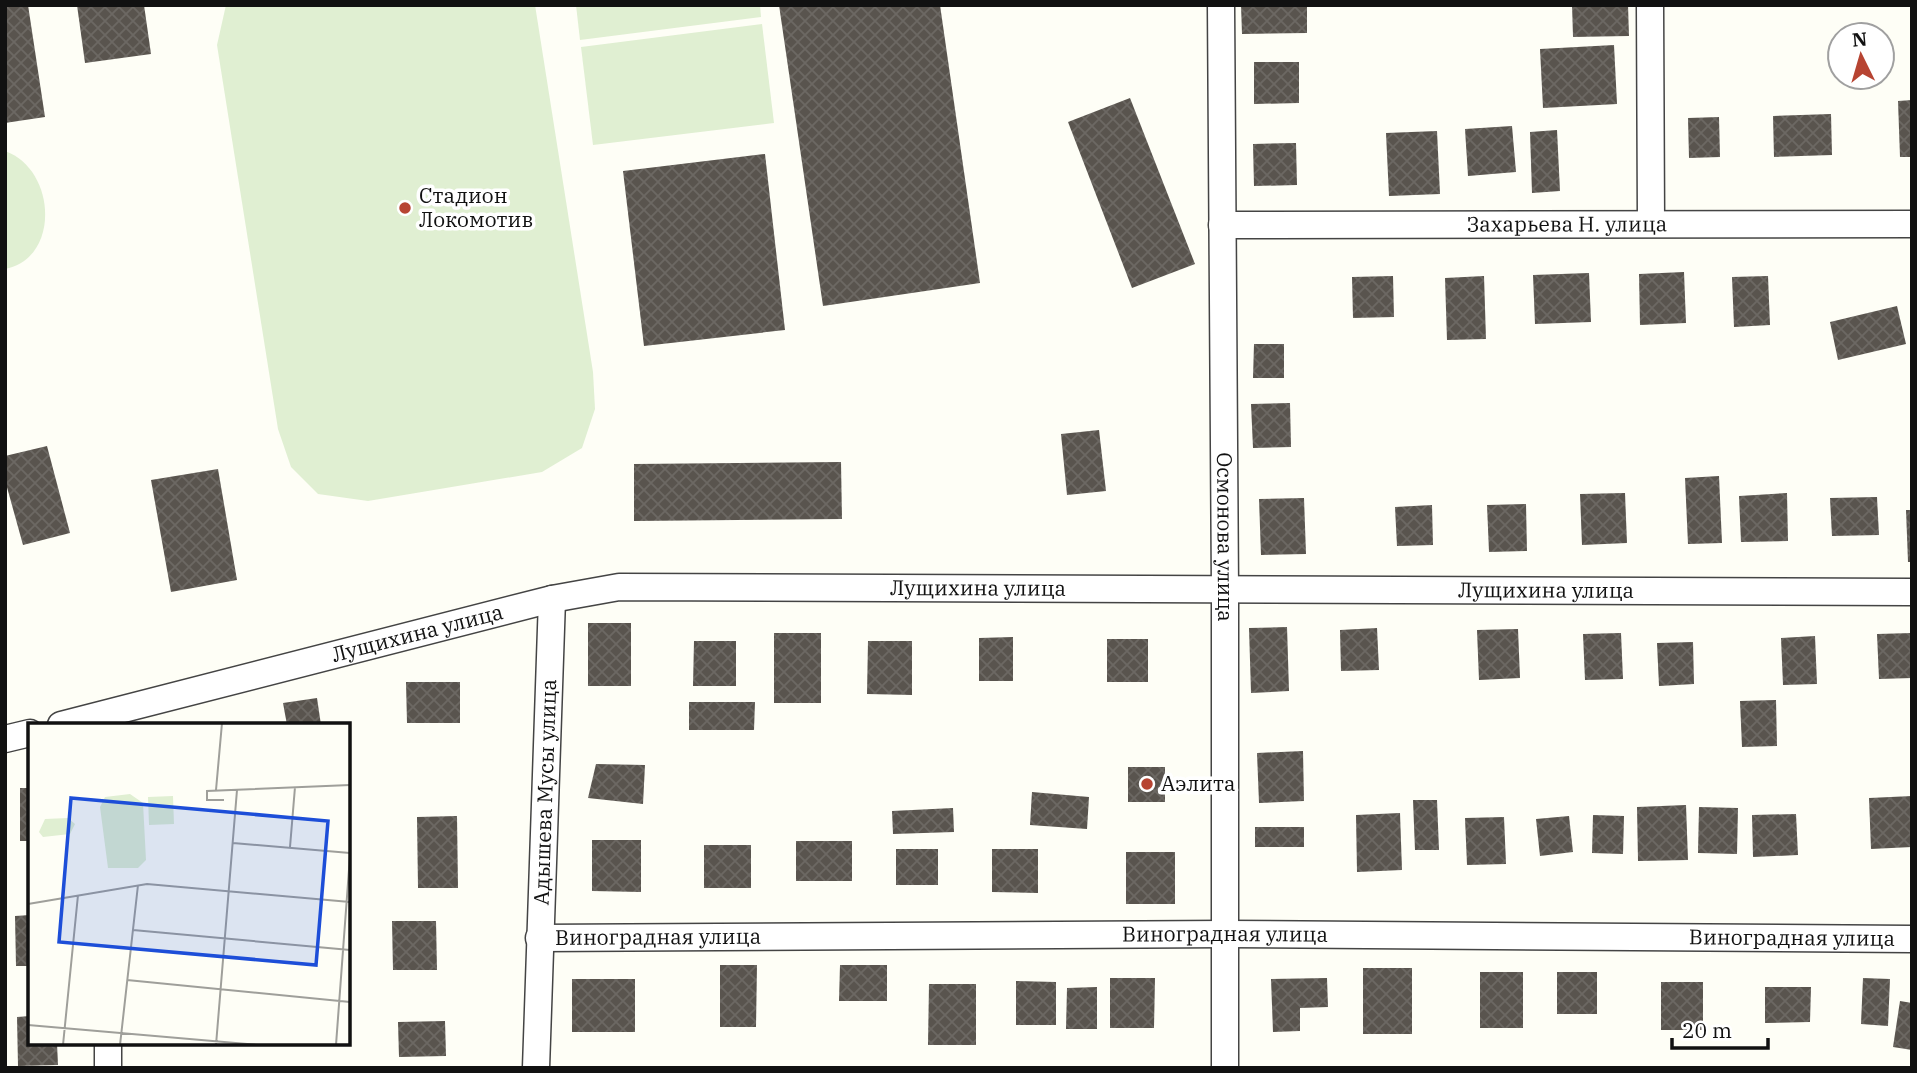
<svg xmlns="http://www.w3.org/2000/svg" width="1917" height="1073" font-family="'IBM Plex Serif',serif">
  <defs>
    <pattern id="building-cross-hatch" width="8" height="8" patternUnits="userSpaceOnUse" patternTransform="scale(1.75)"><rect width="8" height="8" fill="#59544e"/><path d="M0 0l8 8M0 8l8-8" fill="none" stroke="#6c6863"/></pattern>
  </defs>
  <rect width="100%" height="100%" fill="#fefef6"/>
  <g fill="#e0efd2">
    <polygon points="226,5 535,5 593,372 595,409 582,448 542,472 368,501 318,494 291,467 278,429 217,45"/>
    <polygon points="576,5 760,5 761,17 580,40"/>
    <polygon points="762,24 774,123 593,145 581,47"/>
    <path d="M5 151C56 169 61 258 5 269Z"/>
  </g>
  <g fill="url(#building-cross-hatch)">
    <polygon points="28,5 45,117 5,123 5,6"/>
    <polygon points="77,5 144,5 151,54 85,63"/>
    <polygon points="779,5 940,5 980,283 823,306"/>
    <polygon points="1241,5 1307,5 1307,33 1242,34"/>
    <polygon points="1572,5 1628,5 1629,36 1573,37"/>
    <polygon points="1614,45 1617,104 1543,108 1540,49"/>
    <polygon points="1254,62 1299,62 1299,103 1254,104"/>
    <polygon points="1130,98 1195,264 1132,288 1068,122"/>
    <polygon points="1912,100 1912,157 1900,157 1898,101"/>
    <polygon points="1831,114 1832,155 1774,157 1773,116"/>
    <polygon points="1719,117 1720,157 1689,158 1688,118"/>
    <polygon points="1512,126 1516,172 1468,176 1465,129"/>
    <polygon points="1557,130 1560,191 1532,193 1530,132"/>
    <polygon points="1437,131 1440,194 1389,196 1386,133"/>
    <polygon points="1296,143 1297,185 1254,186 1253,144"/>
    <polygon points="765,154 785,330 644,346 623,171"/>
    <polygon points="1684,272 1686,323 1640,325 1639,274"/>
    <polygon points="1589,273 1591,322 1535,324 1533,275"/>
    <polygon points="1393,276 1394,317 1353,318 1352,277"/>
    <polygon points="1484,276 1486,339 1447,340 1445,278"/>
    <polygon points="1768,276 1770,325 1734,327 1732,277"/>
    <polygon points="1897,306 1906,344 1838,360 1830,322"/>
    <polygon points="1254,344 1284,344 1284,378 1253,378"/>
    <polygon points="1290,403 1291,447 1253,448 1251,404"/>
    <polygon points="1099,430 1106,491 1067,495 1061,434"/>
    <polygon points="47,446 70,533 23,545 5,480 5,456"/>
    <polygon points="841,462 842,519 634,521 634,464"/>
    <polygon points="218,469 237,580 171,592 151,480"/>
    <polygon points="1719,476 1722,543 1688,544 1685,478"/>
    <polygon points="1625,493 1627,543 1582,545 1580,494"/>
    <polygon points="1787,493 1788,541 1741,542 1739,496"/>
    <polygon points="1877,497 1879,535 1832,536 1830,498"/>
    <polygon points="1304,498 1306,554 1261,555 1259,499"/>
    <polygon points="1526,504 1527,551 1489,552 1487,505"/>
    <polygon points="1432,505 1433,545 1397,546 1395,507"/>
    <polygon points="1906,510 1912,510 1912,562 1908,562"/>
    <rect x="588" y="623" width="43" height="63"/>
    <polygon points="1287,627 1289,691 1251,693 1249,628"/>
    <polygon points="1377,628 1379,670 1341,671 1340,630"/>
    <polygon points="1518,629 1520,678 1479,680 1477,630"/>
    <rect x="774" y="633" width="47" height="70"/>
    <polygon points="1621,633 1623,679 1585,680 1583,634"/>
    <polygon points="1912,633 1912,678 1879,679 1877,634"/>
    <polygon points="1815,636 1817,684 1783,685 1781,638"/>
    <polygon points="1013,637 1013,681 979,681 979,638"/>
    <rect x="1107" y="639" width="41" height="43"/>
    <polygon points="694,641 736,641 736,686 693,686"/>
    <polygon points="868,641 912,641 912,695 867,694"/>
    <polygon points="1693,642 1694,684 1659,686 1657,643"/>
    <polygon points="406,682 460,682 460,723 407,723"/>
    <polygon points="317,698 321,725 287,725 283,703"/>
    <polygon points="1776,700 1777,746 1742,747 1740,701"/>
    <polygon points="689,702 755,702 754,730 689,730"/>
    <polygon points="1303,751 1304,801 1259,803 1257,753"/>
    <polygon points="596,764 645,765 643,804 588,798"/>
    <rect x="1128" y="767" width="37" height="35"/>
    <rect x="20" y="788" width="10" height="53"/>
    <polygon points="1032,792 1089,797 1087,829 1030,825"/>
    <polygon points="1912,796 1912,847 1871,849 1869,798"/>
    <polygon points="1413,800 1437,800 1439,850 1415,850"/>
    <polygon points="1686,805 1688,860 1638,861 1637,807"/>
    <polygon points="1699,807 1738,808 1737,854 1698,853"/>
    <polygon points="953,808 954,832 893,834 892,811"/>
    <polygon points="1400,813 1402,870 1357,872 1356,815"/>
    <polygon points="1796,814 1798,855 1753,857 1752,815"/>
    <polygon points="1593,815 1624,816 1623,854 1592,853"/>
    <polygon points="457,816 458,888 418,888 417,817"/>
    <polygon points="1569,816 1573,852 1540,856 1536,819"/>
    <polygon points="1504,817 1506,864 1467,865 1465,818"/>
    <rect x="1255" y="827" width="49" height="20"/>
    <polygon points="592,840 641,840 641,892 592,891"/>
    <rect x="796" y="841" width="56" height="40"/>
    <rect x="704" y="845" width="47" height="43"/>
    <rect x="896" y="849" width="42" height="36"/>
    <polygon points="992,849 1038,849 1038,893 992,892"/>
    <rect x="1126" y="852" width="49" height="52"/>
    <polygon points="30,915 30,966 16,966 15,916"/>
    <polygon points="392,921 436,921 437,970 393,970"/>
    <polygon points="720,965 757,965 756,1027 720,1027"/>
    <polygon points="840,965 887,965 887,1001 839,1001"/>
    <rect x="1363" y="968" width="49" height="66"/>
    <rect x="1480" y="972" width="43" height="56"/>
    <rect x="1557" y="972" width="40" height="42"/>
    <polygon points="1110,978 1155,978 1154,1028 1110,1028"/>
    <polygon points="1327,978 1328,1007 1300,1008 1300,1031 1273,1032 1271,979"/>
    <polygon points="1863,978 1890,979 1888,1026 1861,1024"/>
    <rect x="572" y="979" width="63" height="53"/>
    <polygon points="1016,981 1056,982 1056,1025 1016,1025"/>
    <rect x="1661" y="982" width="42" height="48"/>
    <polygon points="929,984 976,984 976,1045 928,1045"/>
    <polygon points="1097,987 1097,1029 1066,1029 1067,988"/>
    <polygon points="1765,987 1811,987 1810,1022 1765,1023"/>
    <polygon points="1900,1001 1912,1003 1912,1050 1893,1047"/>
    <polygon points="30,1016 30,1043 57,1043 58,1065 18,1066 17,1017"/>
    <polygon points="445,1021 446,1056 399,1057 398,1022"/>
  </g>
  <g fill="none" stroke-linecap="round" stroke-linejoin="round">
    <g stroke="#444" stroke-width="29">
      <g id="minor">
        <path id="s1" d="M1221 5 1225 590V1068"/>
        <polyline points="1650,5 1651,223"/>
        <path id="s2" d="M1222 225 1912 224"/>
        <path id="s3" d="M61 725 552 599 619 587 1912 592"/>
        <polyline points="5,739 30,733"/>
        <path id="s4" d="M539 938 1226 934 1912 939"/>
        <polyline points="108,1068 108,1043"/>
        <path id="s5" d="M536 1068 552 599"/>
      </g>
    </g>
    <use href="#minor" stroke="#fff" stroke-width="26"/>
  </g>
  <g fill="#b74432" stroke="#fff" stroke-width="2.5">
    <circle cx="405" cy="208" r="7"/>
    <circle cx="1147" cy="784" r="7"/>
  </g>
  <g text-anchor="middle" stroke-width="7" stroke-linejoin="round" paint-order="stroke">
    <g font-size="21" fill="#111" stroke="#fff" text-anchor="start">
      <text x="419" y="203">Стадион<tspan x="419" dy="24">Локомотив</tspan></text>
      <text x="1161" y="791">Аэлита</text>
    </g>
    <g font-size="21" fill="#111" stroke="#fff">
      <text dy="7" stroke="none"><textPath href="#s2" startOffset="345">Захарьева Н. улица</textPath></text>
      <text dy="7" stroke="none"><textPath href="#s1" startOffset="532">Осмонова улица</textPath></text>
      <text dy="7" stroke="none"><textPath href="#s3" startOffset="934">Лущихина улица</textPath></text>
      <text dy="7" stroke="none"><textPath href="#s3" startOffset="1502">Лущихина улица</textPath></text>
      <text dy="7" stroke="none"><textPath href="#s3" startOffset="368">Лущихина улица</textPath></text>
      <text dy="7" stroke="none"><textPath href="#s5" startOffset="276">Адышева Мусы улица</textPath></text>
      <text dy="7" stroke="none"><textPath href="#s4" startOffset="686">Виноградная улица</textPath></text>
      <text dy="7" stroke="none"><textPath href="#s4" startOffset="119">Виноградная улица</textPath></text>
      <text dy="7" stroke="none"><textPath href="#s4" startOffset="1253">Виноградная улица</textPath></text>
    </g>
  </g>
  <g transform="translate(28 723)">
    <rect width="322" height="322" fill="#fefef6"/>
    <path d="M102 71 115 80 118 137 110 145H80L72 84 77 74ZM145 73 146 101 121 102 120 74ZM40 95 47 101 42 111 15 114 11 109 17 96Z" fill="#e0efd2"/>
    <path fill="none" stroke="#9f9f9a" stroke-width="2" d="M188 67 194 0M196 77H179V68L322 62M205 120 322 130M262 124 267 64M0 181 119 161 322 179M105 207 322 227M99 257 322 279M0 302 230 322M35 322 50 172M92 322 110 162M188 322 209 67M308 322 322 133"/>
    <path fill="#1d4ed8" fill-opacity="0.15" stroke="#1d4ed8" stroke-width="3.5" d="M43 75 300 98 288 242 31 219Z"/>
    <rect width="322" height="322" fill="none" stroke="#111" stroke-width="3.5"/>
  </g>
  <rect width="1917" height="1073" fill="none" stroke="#111111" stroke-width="14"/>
  <g transform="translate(1861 56) rotate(355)"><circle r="33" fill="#ffffff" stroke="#a0a0a0" stroke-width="2"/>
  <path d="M0-5L12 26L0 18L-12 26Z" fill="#b74432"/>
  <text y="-10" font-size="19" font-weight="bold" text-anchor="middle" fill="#111111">N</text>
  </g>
  <path d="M1672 1038v10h96v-10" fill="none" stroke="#111111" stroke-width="3.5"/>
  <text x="1682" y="1038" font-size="21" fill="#111111" stroke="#ffffff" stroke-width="5" paint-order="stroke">20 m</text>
</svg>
